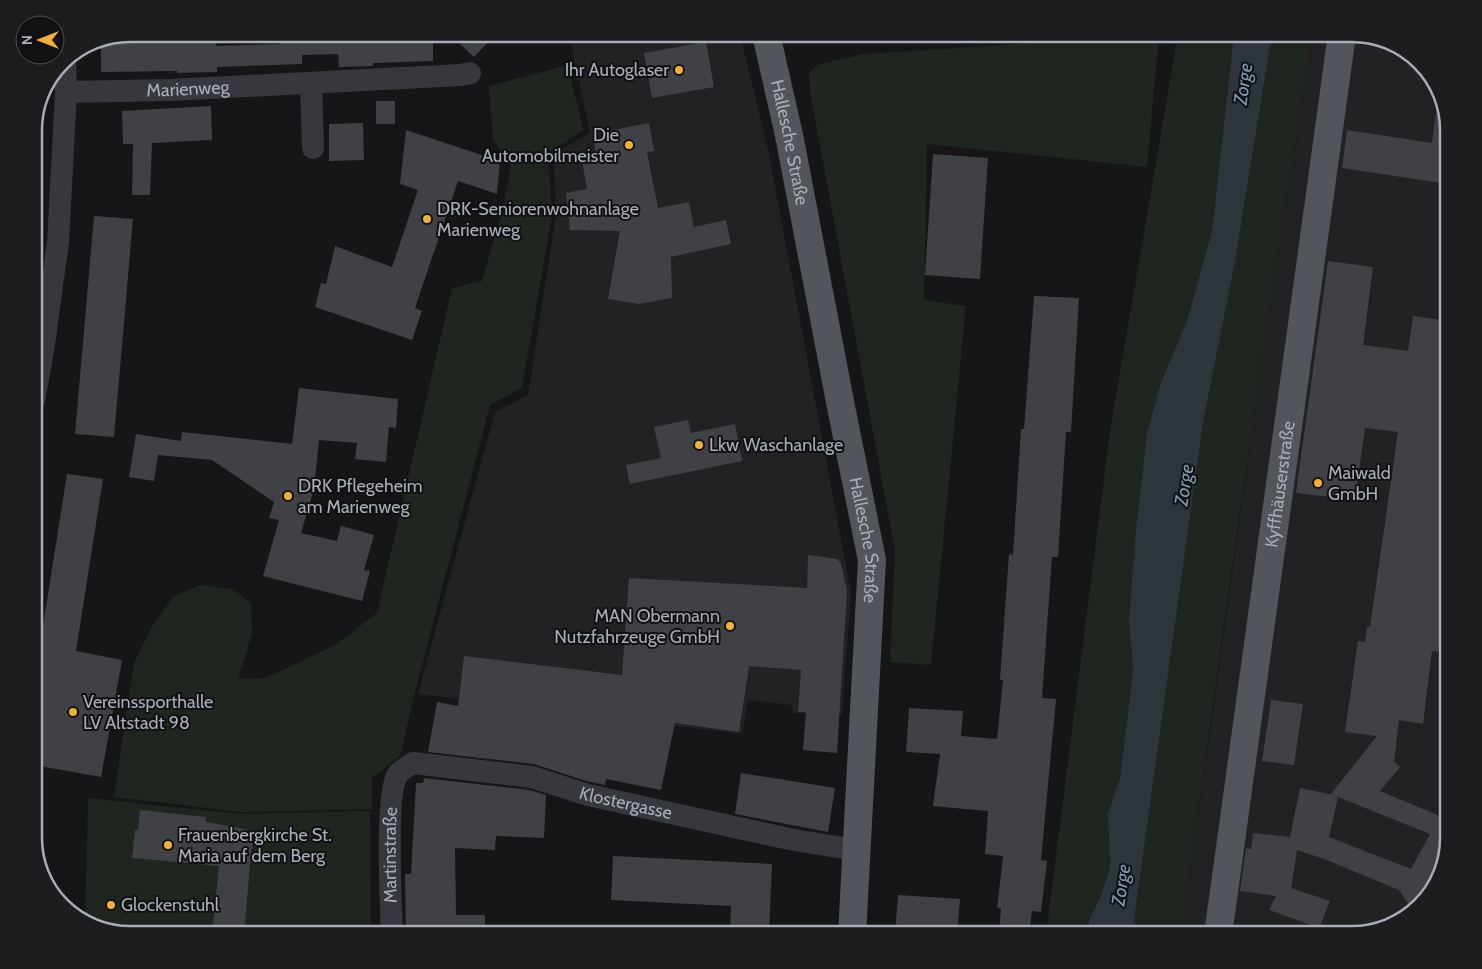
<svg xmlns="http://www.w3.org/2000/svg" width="1482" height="969" viewBox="0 0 1482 969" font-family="Cabin,sans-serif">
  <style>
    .built { fill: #222225 }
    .green { fill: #1e261f }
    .water { fill: #2c353c }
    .building { fill: #404145; fill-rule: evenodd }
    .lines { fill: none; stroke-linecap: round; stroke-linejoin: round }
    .minor { stroke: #37383d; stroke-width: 22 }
    .primary { stroke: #53555c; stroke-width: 28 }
    .poi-dot { fill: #f2b134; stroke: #111113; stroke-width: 2 }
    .labels { text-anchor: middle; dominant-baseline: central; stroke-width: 4; stroke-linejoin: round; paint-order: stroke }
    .poi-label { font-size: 18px; fill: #a8adb8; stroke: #111113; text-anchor: start }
    .street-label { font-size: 18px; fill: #a8adb8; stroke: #111113 }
    .water-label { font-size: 19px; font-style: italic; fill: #7f9bb3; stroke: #111113 }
    .rim { fill: none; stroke: #a8adb8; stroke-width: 2.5 }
  </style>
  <rect width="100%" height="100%" fill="#161618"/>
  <g class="built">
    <path d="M569,34H740L769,154L851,593L842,715L793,713L792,705L748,700L742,734L418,694L495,412L528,395L556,214L553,154L590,133Z"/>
    <path d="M1313,34H1351L1405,50L1435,83L1448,131V838L1432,892L1399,922L1351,935H1183L1195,837L1263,354Z"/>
  </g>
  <g class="green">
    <path d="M1178,34H1234L1212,231L1187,321L1160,385L1135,538L1129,621L1133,671L1120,778L1108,814L1110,868L1101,896L1090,917L1087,935H1046L1110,431Z"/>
    <path d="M1272,34H1313C1266,334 1220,634 1183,935H1132L1203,423L1235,262Z"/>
    <path d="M1159,35L1147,167L927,144L924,300L966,306L931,665L890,662L895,551L810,92L809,72L819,64L864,54Z"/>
    <path d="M568,65L583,130L548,154L552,215L522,388L490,405L415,692L400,756L372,778V809L241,812L114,797L134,663L151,628L173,597L200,585L232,589L251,603L252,634L238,679L265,678L334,646L377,613L452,288L482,281L503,208L511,167L493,139L489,86Z"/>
    <path d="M88,798L240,814L370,811L371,935H131L85,922Z"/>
  </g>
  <path class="water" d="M1234,34H1272L1235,262L1203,423L1132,935H1087L1090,917L1101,896L1110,868L1108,814L1120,778L1133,671L1129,621L1135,538L1147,434L1160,385L1187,321L1212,231Z"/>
  <g class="building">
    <path d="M131,34H152L153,43L216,41V46L280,44V34H433V61L373,63V66L339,67L338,54L302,55V64L217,67V72L177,73V71L101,72V40Z"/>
    <path d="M470,34H496L474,57L460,44Z"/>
    <path d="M706,42L714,87L652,98L644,53Z"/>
    <rect x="376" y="101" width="19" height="23"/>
    <path d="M1437,105H1442L1448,131V184L1342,168L1347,130L1432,143Z"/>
    <path d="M211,106L212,140L152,143L150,195H132L133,144H123L122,111Z"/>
    <path d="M363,123L364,160L329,161V124Z"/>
    <path d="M649,123L654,151L647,152L658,208L689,202L694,227L726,220L731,244L671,257L672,298L639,304L608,299L620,231L570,230L566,193L587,189L582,161L597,159L594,142L604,139L603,132Z"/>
    <path d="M406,130L500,161L497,194L458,181L415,308L422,311L412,340L315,307L321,283L326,284L335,246L392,267L418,190L400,184Z"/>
    <path d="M933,154L988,158L980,279L925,275Z"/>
    <path d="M94,216L133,219L114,437L75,434Z"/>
    <path d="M1328,261L1373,267L1363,345L1408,351L1413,316L1448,321V605L1445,604L1438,652L1432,651L1423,724L1399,720L1394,762L1400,767L1380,791L1440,816L1448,801V838L1432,892L1412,910L1399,890L1324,859L1297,850L1291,888L1330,901L1319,928L1269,910L1276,896L1240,891L1246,848L1251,849L1253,833L1290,837L1300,788L1335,795L1331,794L1377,736L1345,732L1358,641L1365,642L1367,627H1370L1398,432L1365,428L1355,500L1296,493ZM1338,797L1430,834L1411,869L1329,837Z"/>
    <path d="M1034,296L1079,298L1071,432H1066L1058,557H1052L1042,698L1056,699L1041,860L1047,861L1041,912L1032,911L1029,935H999L1001,908H997L1003,856L985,854L988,811L933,806L940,754L906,752L909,708L963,711L961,736L997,739L1003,680H1000L1009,554L1013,555L1021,429H1024Z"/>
    <path d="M299,388L398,399L396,428L389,427L386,462L355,459L357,443L319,440L314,489L301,533L337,541L341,526L374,535L364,570L370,571L362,601L263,576L279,520L269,518L274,502L212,460L158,455L154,481L129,477L136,434L181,441L182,432L292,444Z"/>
    <path d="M688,420L691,433L735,424L742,461L630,484L626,465L661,458L654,427Z"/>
    <path d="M67,474L103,479L76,651L122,660L101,777L34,765V644L40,645Z"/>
    <path d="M808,555L837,559L841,563L847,591L837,753L803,750L806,712H798L801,670L749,666L739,732L675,723L661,790L606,779L605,785L586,781L534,764L428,752L437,702L458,706L464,656L622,675L629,578L807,588Z"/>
    <path d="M1271,700L1303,704L1294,765L1262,761Z"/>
    <path d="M741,773L835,788L828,832L735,814Z"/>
    <path d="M424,778L529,790L546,795L544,838L496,836L495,850L455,848L456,915H485V935H406L405,874H411L416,783H423Z"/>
    <path d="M140,810L206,817V822L255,831L251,853L244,935L212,933L219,866L132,858L135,830H138Z"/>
    <path d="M613,856L772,864L769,935H730L731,906L611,900Z"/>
    <path d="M898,895L960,899L957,935H895Z"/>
  </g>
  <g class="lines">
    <g class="minor">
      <path d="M311,83L313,148"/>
      <path id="s1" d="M66,92L171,90L461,75L470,73"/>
      <path d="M34,401L44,344L58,242L66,92L65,60"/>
      <path id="s2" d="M392,935C391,908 385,791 398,774C401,770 409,766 413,763L532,777L588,795L794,840L856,850"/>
    </g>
    <g class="primary">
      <path id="s3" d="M766,34L789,135L842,412L872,560L852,935"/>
      <path id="s4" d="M1218,935L1342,34"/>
    </g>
  </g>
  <g class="poi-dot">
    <circle cx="679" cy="70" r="5"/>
    <circle cx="629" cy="145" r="5"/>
    <circle cx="427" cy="219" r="5"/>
    <circle cx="699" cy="445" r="5"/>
    <circle cx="1318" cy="483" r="5"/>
    <circle cx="288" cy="496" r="5"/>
    <circle cx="730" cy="626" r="5"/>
    <circle cx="73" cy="712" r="5"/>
    <circle cx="168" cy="845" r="5"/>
    <circle cx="111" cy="905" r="5"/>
  </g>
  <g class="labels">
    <g class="poi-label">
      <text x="669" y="70" text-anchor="end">Ihr Autoglaser</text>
      <text x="619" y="135" text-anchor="end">Die<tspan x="619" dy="21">Automobilmeister</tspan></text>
      <text x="437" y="209">DRK-Seniorenwohnanlage<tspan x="437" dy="21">Marienweg</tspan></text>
      <text x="709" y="445">Lkw Waschanlage</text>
      <text x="1328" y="473">Maiwald<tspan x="1328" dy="21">GmbH</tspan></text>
      <text x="298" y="486">DRK Pflegeheim<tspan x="298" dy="21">am Marienweg</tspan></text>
      <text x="720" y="616" text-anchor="end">MAN Obermann<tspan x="720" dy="21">Nutzfahrzeuge GmbH</tspan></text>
      <text x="83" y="702">Vereinssporthalle<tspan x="83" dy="21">LV Altstadt 98</tspan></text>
      <text x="178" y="835">Frauenbergkirche St.<tspan x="178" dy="21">Maria auf dem Berg</tspan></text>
      <text x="121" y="905">Glockenstuhl</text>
    </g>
    <g class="street-label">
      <text stroke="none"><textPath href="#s1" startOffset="122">Marienweg</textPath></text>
      <text stroke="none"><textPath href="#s3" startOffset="111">Hallesche Straße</textPath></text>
      <text stroke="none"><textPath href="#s4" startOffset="455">Kyffhäuserstraße</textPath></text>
      <text stroke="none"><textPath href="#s3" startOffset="516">Hallesche Straße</textPath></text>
      <text stroke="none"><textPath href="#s2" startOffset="398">Klostergasse</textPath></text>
      <text stroke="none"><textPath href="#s2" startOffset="80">Martinstraße</textPath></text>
    </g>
    <g class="water-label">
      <text transform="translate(1243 84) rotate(-82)">Zorge</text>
      <text transform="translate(1184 485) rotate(-81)">Zorge</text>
      <text transform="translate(1121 885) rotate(-81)">Zorge</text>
    </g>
  </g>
  <path d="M0 0H1482V969H0ZM130 42H1352A88 88 0 0 1 1440 130V838A88 88 0 0 1 1352 926H130A88 88 0 0 1 42 838V130A88 88 0 0 1 130 42Z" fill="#1d1d20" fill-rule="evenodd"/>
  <path class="rim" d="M130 42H1352A88 88 0 0 1 1440 130V838A88 88 0 0 1 1352 926H130A88 88 0 0 1 42 838V130A88 88 0 0 1 130 42Z"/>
  <g transform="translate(40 40) rotate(270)"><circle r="24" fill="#111113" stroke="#4d4f55"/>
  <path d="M0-4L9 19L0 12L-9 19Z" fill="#f2b134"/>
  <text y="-8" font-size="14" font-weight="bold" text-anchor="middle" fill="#a8adb8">N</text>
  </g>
</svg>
